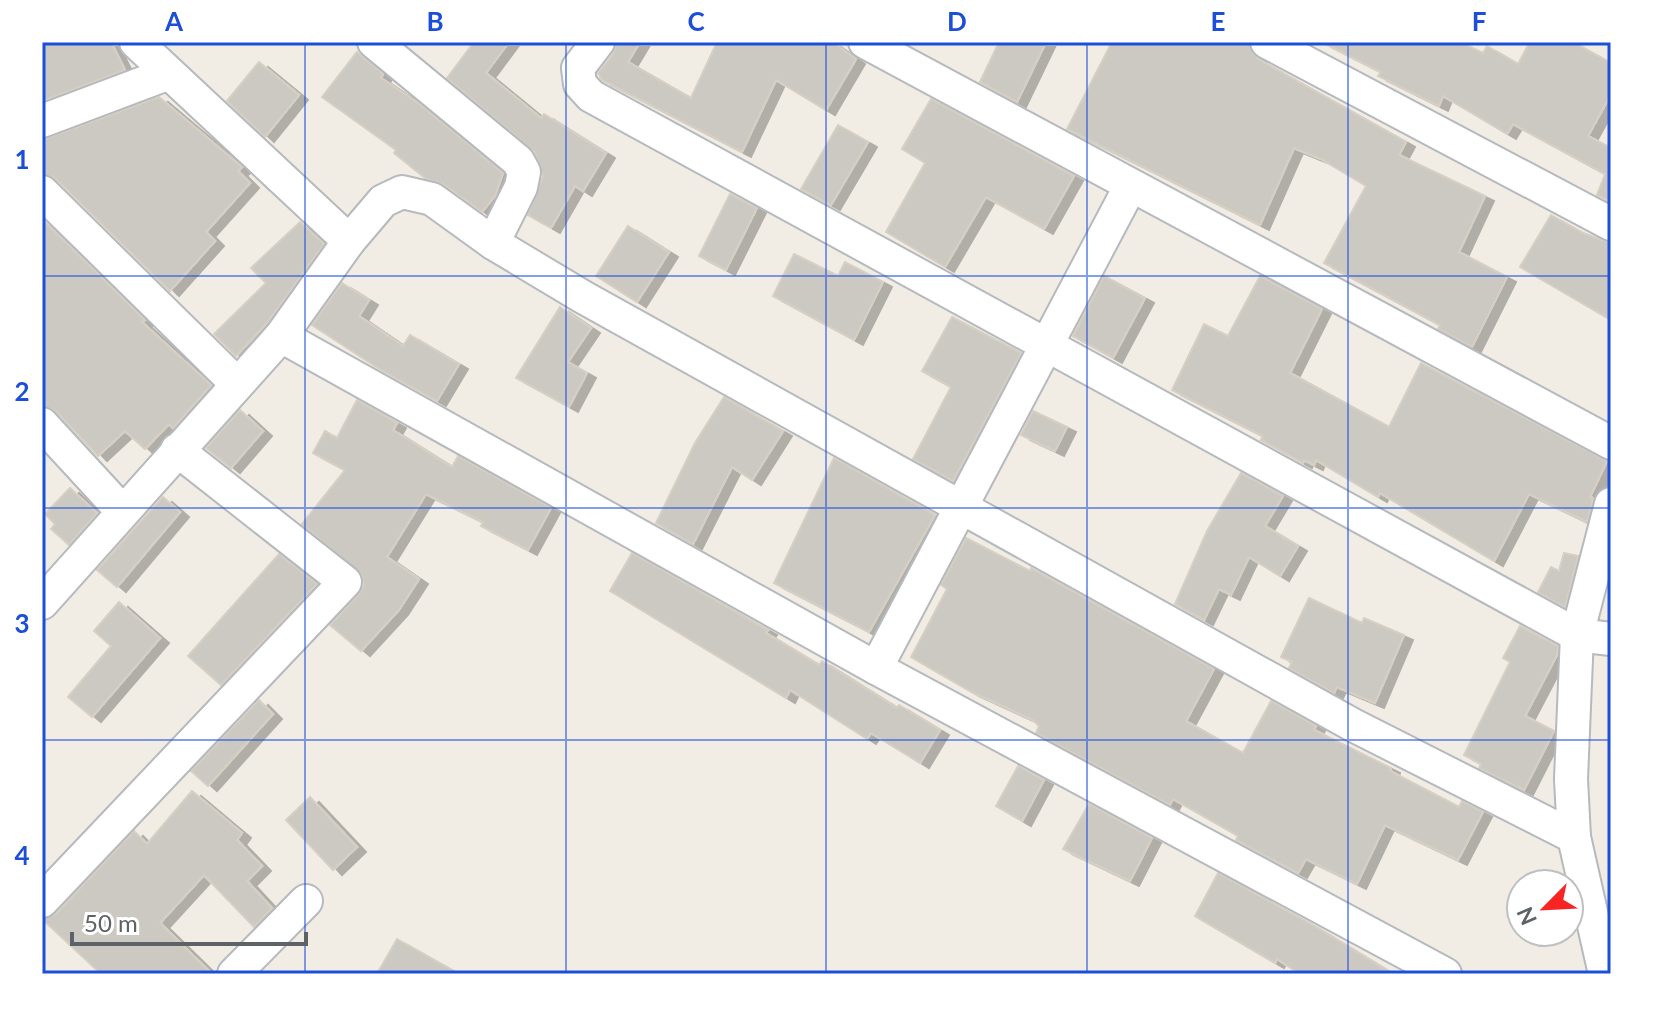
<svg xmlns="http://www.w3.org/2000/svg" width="1653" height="1016" viewBox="0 0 1653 1016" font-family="Lato,sans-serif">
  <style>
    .building { fill: #ccc8c2; stroke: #d6cfc3; stroke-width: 2; filter: url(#shadow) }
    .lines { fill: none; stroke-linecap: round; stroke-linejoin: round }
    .street-casing { stroke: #b6b9bd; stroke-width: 36 }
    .street { stroke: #fff; stroke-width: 32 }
    .grid { fill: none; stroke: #1d4ed8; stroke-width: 2; stroke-opacity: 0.55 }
    .neatline { fill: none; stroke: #1d4ed8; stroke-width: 3 }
    .grid-label { font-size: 26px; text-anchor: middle; font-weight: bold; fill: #1d4ed8 }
  </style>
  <defs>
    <filter id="shadow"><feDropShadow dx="9" dy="5" stdDeviation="0" flood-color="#0004"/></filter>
  </defs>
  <rect width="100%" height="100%" fill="#f1ede5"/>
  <g class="building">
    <path d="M42,42H111L125,70L42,101Z"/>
    <path d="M474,42H509L486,73L541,118L544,114L606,153L583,191L575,186L551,228L528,215L543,176L534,151L447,78Z"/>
    <path d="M617,42H640L628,62L691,98L717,42H832L856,59L826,110L776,80L742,152L602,80L598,73L613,54Z"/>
    <path d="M999,42H1046L1017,102L980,82Z"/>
    <path d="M1112,42H1248L1258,59L1406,142L1399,155L1485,196L1459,252L1507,277L1472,347L1438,329L1440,325L1324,263L1366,186L1321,159L1294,148L1260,225L1067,129Z"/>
    <path d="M1322,42H1460L1483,53L1487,46L1518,64L1530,42H1573L1611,63V94L1588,136L1611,148V202L1597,195L1605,174L1513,124L1507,134L1443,96L1439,106L1378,76L1381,72Z"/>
    <path d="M357,52L383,74L381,78L418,103L503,173L495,196L482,212L443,184L425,178L394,153L396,150L322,97Z"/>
    <path d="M259,62L299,95L265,137L227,101Z"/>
    <path d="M159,97L242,167L238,171L250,183L206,232L215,241L170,291L55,178L42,174V140Z"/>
    <path d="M931,99L1074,176L1044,229L986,197L945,267L886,232L925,163L902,149Z"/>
    <path d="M838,125L868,142L831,205L801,189Z"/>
    <path d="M730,194L757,208L726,270L699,256Z"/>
    <path d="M1551,215L1583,233L1611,243V320L1520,267Z"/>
    <path d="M42,219L145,320L142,322L211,385L173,428L169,424L145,449L125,431L98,456L56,411L42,406Z"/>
    <path d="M300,222L324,244L266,324L236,356L214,334L266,283L251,268Z"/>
    <path d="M628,226L669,252L637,302L596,276Z"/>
    <path d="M794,254L838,276L845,262L883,282L854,340L773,296Z"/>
    <path d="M1104,276L1145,298L1113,358L1073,336Z"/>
    <path d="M1260,276L1322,309L1290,373L1389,427L1421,363L1607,461L1590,497L1593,498L1587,522L1529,494L1494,561L1380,493L1378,497L1316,460L1314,465L1304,460L1303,463L1261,440L1263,436L1172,390L1204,324L1228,336Z"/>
    <path d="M342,283L369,300L359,316L403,346L410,335L459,364L437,401L376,367L312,325Z"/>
    <path d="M560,307L591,328L568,362L587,373L569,407L516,378Z"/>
    <path d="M952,317L1021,353L953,481L913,459L951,387L922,371Z"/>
    <path d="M724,397L783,431L752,480L732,467L693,544L656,523L695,443Z"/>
    <path d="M357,400L397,423L393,430L452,467L458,456L551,508L528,550L481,526L483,522L426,494L387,557L419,579L399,610L361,651L330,625L359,594L364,585L362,575L302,524L345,470L313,453L325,431L337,438Z"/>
    <path d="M240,410L263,431L231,468L206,448Z"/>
    <path d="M1033,411L1067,427L1055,451L1021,435Z"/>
    <path d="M834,458L935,515L869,632L774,583Z"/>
    <path d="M1241,473L1283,496L1265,526L1298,546L1280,576L1249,557L1231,595L1219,589L1204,620L1175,604L1207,531Z"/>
    <path d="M70,488L97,513L69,545L51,529L55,524L45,514Z"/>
    <path d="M163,497L180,512L117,587L97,570Z"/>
    <path d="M966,538L1030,571L1031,568L1214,669L1186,721L1243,753L1271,701L1316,726L1314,730L1391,768L1390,771L1459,807L1462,801L1483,812L1458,860L1385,825L1357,884L1306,859L1298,873L1236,840L1238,836L1173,799L1170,805L1036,733L1039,726L1033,720L970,691L911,657L947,589L941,585Z"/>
    <path d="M632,553L768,630L766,633L819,665L822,661L897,708L899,705L940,730L920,763L871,733L867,739L790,690L786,698L610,591Z"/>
    <path d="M1564,553L1578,556L1565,607L1538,592L1551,567L1559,571Z"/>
    <path d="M279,554L317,584L221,685L188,656Z"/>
    <path d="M1309,598L1362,623L1364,618L1404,635L1375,703L1337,687L1334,693L1289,668L1292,662L1281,657Z"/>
    <path d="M119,602L160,638L92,717L68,697L111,646L94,631Z"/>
    <path d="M1520,626L1558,646L1557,655L1525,716L1554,731L1524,790L1479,768L1481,764L1464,755L1510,662L1503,658Z"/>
    <path d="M259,700L273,714L208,786L191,771Z"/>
    <path d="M1018,766L1044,780L1022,821L996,806Z"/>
    <path d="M192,791L242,833L237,840L262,866L247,881L272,908L254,927L204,875L160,923L212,974H101L42,919L56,914L134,831L147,844Z"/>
    <path d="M310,797L357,847L333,870L286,820Z"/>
    <path d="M1089,804L1152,838L1130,881L1063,849Z"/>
    <path d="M1218,873L1311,924L1393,974H1300L1277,959L1275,963L1195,916Z"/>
    <path d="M397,939L459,974H377Z"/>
  </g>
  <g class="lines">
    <defs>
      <g id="street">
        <path d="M136,42L349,241"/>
        <path d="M374,42L518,161L524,172L521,187L493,243"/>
        <path d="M598,42L578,68L580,84L591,96L1577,635L1611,639"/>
        <path d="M865,42L1611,443"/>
        <path d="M1267,42L1611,224"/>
        <path d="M42,121L167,74"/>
        <path d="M42,192L237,384"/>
        <path d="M281,336L876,668L1445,974"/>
        <path d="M42,424L123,512"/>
        <path d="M42,603L281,336L349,241L383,201L402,192L432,199L493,243L583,297L1353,725L1574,837"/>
        <path d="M876,668L1130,187"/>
        <path d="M42,901L345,582L177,450"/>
        <path d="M234,974L306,901"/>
        <path d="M1605,974L1574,837L1571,779L1577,635L1611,504"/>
      </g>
    </defs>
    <use href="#street" class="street-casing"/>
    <use href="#street" class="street"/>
  </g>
  <path class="grid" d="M305,42V974M566,42V974M826,42V974M1087,42V974M1348,42V974M42,276H1611M42,508H1611M42,740H1611"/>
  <rect width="1653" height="1016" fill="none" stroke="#ffffff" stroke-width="88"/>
  <g transform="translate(1545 908) rotate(246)"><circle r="38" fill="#ffffff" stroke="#bec0c2" stroke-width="2"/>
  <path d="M0-6L14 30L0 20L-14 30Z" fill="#f82424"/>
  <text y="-12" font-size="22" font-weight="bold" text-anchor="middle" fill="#5d6267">N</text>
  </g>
  <path d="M72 932v12h234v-12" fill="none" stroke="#5d6267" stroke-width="4"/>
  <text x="84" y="932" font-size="24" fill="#5d6267" stroke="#ffffff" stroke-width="6" paint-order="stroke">50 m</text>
  <rect x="44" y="44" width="1565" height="928" class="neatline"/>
  <g class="grid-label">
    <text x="174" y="31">A</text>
    <text x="435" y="31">B</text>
    <text x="696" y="31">C</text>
    <text x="957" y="31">D</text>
    <text x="1218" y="31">E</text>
    <text x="1479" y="31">F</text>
    <text x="22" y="169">1</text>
    <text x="22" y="401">2</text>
    <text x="22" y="633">3</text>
    <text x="22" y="865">4</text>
  </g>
</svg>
